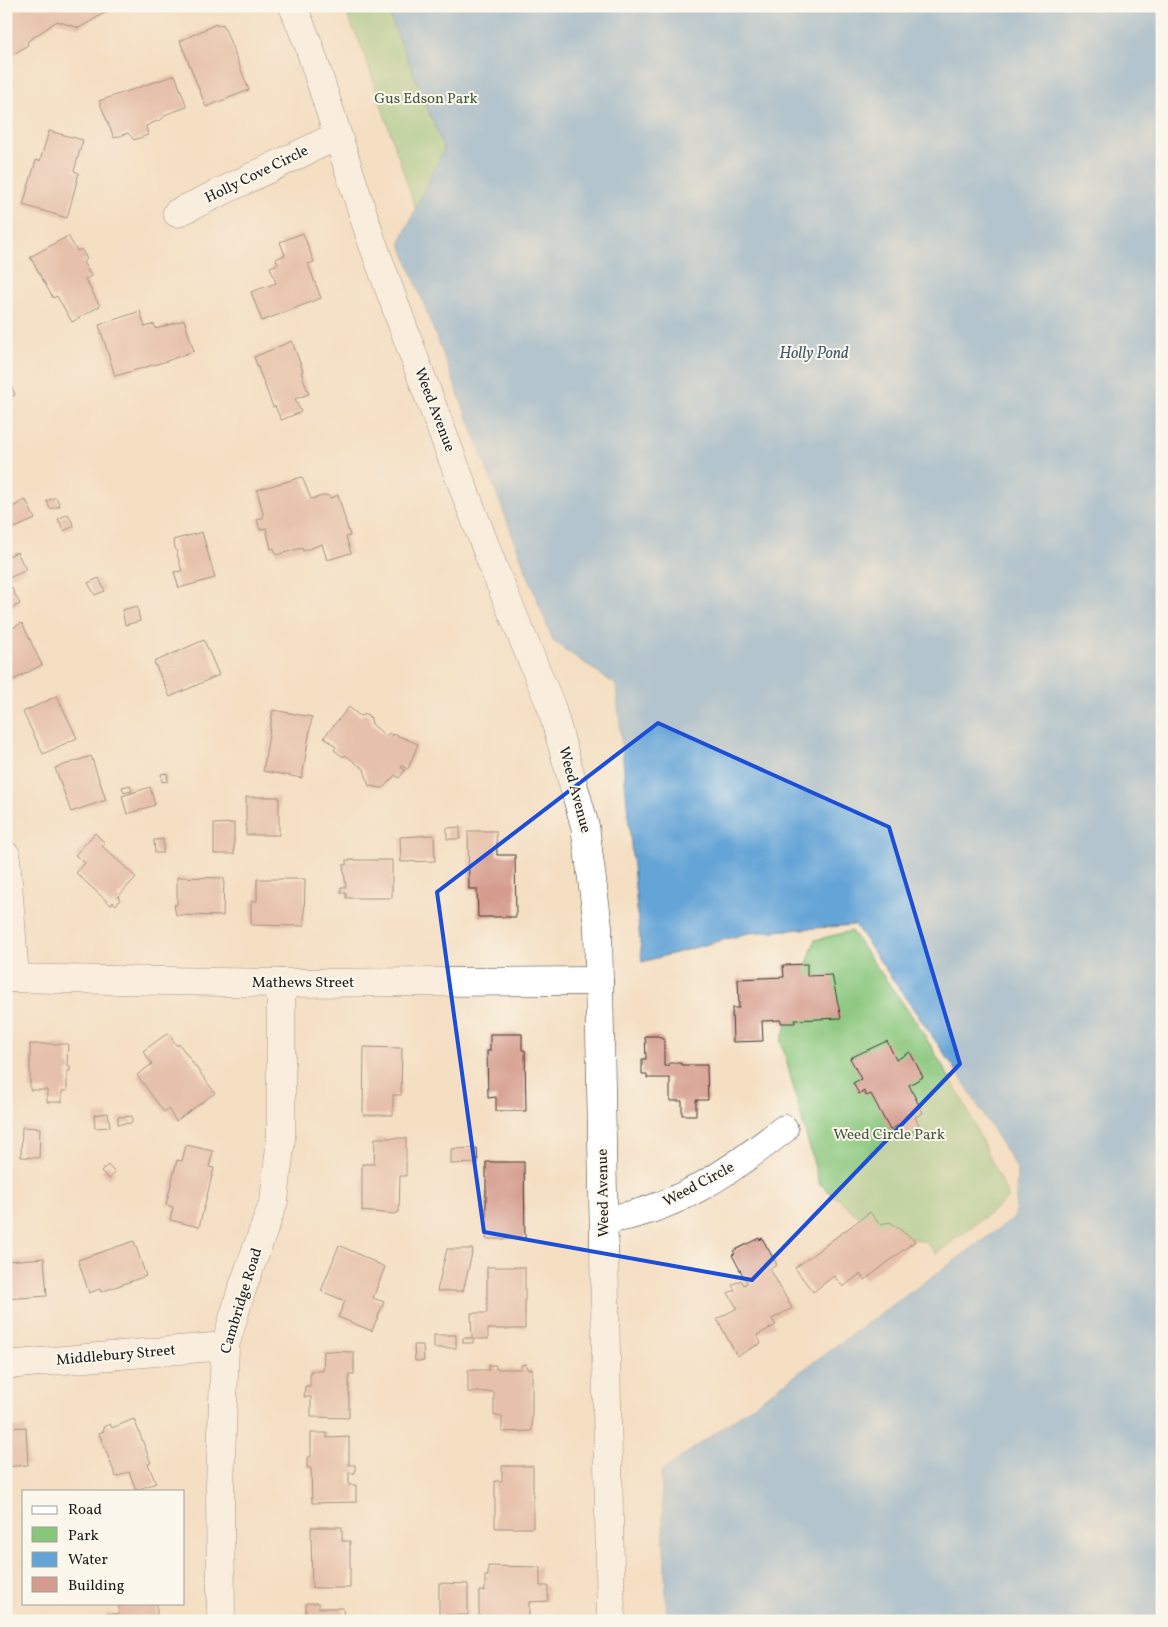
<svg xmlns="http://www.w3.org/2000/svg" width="1168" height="1627" viewBox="0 0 1168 1627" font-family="Vollkorn,serif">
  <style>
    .green { fill: #88c67c; stroke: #52714c }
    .water { fill: #65a4d7; stroke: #40607a }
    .building { fill: #d59b8d }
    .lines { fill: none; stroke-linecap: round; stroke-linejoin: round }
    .street-casing { stroke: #3c3935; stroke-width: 29 }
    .secondary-casing { stroke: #3c3935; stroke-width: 29 }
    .street { stroke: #fff; stroke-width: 28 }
    .secondary { stroke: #fff; stroke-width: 28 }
    .marked { fill: none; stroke: #1d4ed8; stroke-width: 4; stroke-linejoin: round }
    .labels { text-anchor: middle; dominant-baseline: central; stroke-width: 4; stroke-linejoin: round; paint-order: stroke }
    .park-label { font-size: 15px; fill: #42583e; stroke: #fbf7ec }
    .street-label { font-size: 15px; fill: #1c1c1c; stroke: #fbf7ec }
    .water-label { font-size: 16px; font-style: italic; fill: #3d5970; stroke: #fbf7ec }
  </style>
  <rect width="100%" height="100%" fill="#fbf7ec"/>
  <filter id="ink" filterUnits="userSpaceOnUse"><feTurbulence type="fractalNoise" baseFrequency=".02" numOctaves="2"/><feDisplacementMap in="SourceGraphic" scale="10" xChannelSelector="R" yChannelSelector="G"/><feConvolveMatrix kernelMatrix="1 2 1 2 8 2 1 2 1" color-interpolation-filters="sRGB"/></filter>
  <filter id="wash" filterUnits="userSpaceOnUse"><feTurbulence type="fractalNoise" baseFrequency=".0096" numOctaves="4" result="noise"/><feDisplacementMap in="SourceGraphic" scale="20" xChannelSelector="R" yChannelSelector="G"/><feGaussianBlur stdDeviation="1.12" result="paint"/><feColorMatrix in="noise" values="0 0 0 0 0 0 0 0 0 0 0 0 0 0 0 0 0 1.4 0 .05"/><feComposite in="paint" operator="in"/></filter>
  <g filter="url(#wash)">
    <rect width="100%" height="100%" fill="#f4dfc3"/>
    <g class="green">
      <path d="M343,6H432L472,95L441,286L363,50Z"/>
      <path d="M851,931L917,1023L962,1099L1009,1198L936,1254L926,1242L871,1227L819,1183L781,1041L815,940Z"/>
    </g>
    <path class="water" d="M386,6H1162V1621H667L661,1472L1015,1217L1017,1169L958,1073L855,925L749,933L642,962L616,685L553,641L400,242L444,149Z"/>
    <g id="blocks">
      <g class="building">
        <path d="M18,6H110L108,11L79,28L57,21L27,42L28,45L6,59V10L9,8L11,11Z"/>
        <path d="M216,24L217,26L223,24L249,90L206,107L180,41Z"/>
        <path d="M175,75L187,107L167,114L162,119L146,126L148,135L134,140L128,133L114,138L99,101Z"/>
        <path d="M49,131L83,140L74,171L79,173L67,218L23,205L36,160L40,161Z"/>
        <path d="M303,233L314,262L308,264L321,298L262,321L251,292L276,283L270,267L278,264L276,259L285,255L280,242Z"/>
        <path d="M68,236L77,251L81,249L87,259L83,262L91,276L85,279L100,306L72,322L57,296L53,298L30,257Z"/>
        <path d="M140,311L145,327L154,324L156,329L184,320L194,351L167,361L115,376L99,325Z"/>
        <path d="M292,341L303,371L301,372L309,394L295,399L301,412L281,420L275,406L273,407L254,357Z"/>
        <path d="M10,383L15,395L6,399V384Z"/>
        <path d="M302,477L311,499L327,495L331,498L338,495L350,536L346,537L351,553L327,560L322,544L303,551L302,548L276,555L274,548L271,549L266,528L260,530L257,519L263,518V513L257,490Z"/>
        <path d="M56,497L60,506L50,509L47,501Z"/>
        <path d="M26,500L35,519L6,532V510Z"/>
        <path d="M68,514L74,526L64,531L58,519Z"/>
        <path d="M202,532L215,578L179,588L174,572L182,571L173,540Z"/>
        <path d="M17,552L26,570L7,579L20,604L6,611V557Z"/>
        <path d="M99,578L105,591L95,595L88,583Z"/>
        <path d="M137,606L140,621L125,625L122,610Z"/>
        <path d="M22,623L42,665L9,682L6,676V631Z"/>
        <path d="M204,640L219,675L170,697L154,662Z"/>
        <path d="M57,696L77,738L43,754L23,712Z"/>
        <path d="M349,707L360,716L366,714L371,719L372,724L386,736L389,733L393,736L394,734L418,744L408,769L402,766L401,768L405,770L399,778L395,775L393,777L383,788L369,786L364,769L345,755L343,757L334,750L336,747L324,737Z"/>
        <path d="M273,710L312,717L302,778L263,771Z"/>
        <path d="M91,756L106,800L71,812L55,768Z"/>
        <path d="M167,773L168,781L162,782L161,774Z"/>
        <path d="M130,785L132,791L124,793L122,787Z"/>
        <path d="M150,787L155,805L127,814L122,796Z"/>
        <rect x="246" y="797" width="33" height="38"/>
        <path d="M234,823V854H214V824Z"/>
        <path d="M460,827V839H447V828Z"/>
        <path d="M468,831H496L497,855H515L516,917H478L477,889H469Z"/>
        <path d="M95,833L105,843L102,846L136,877L118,897L120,900L116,905L113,902L111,905L76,873L85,863L75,855Z"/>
        <path d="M434,835L435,861L401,862L400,837Z"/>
        <path d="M163,839V853H155L154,840Z"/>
        <path d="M346,860H392V898H346V893H341V887H346L343,865H346Z"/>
        <path d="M177,877L224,878L223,916L176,915L174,905H177Z"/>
        <path d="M257,879H305L304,926L251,925V901H257Z"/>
        <path d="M807,964V976L832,975L841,1018L795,1020V1023H781V1020L762,1021L763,1041L733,1042L732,1008H739L738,979L784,977L783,965Z"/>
        <path d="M168,1033L177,1046L179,1044L215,1093L176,1121L168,1109L164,1112L137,1075L152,1064L143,1051Z"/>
        <path d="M490,1034H522V1050H525L526,1111H496V1097L488,1098L487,1051H490Z"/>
        <path d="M645,1036H658L664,1040V1066H669V1063H681V1065H707L708,1100H696V1115H682V1101H670V1078H647V1074H642V1059H646Z"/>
        <path d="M887,1041L896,1060L910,1052L923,1077L909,1085L923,1113L915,1117L920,1127L904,1136L899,1125L890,1130L871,1094L866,1096L864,1091L859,1094L853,1083L861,1079L850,1058Z"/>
        <path d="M30,1044H68L67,1066H70V1071H67V1091H62V1102H47V1090H30Z"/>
        <path d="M364,1047L402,1048L401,1095H393V1115H363Z"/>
        <path d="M108,1113L110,1127L95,1128L94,1115Z"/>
        <path d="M132,1116V1123L118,1124V1117Z"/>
        <path d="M22,1127L40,1128L39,1158L21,1157Z"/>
        <path d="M375,1138H406V1176H400L399,1212L394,1214L362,1211V1164H374Z"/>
        <path d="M186,1145L213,1151L209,1167L214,1168L199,1227L170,1220L173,1207L166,1205L177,1160L182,1161Z"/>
        <path d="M477,1148L478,1163L451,1164V1149Z"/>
        <path d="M486,1162H524L525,1239H486Z"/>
        <path d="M108,1165L115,1173L109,1179L101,1171Z"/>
        <path d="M870,1212L879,1224L890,1222L915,1241L865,1280L860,1274L843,1287L834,1276L813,1292L795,1268Z"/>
        <path d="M759,1238L760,1240L762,1238L777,1265L770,1269L792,1308L772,1319L776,1325L757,1335L761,1343L737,1356L717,1319L737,1308L728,1293L735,1290L732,1285L741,1280L744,1285L747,1283L732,1255L735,1254L733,1251Z"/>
        <path d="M134,1241L146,1276L101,1292L100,1289L89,1293L78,1260Z"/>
        <path d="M339,1245L385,1267L373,1298L384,1302L372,1331L338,1317L345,1301L321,1291Z"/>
        <path d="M447,1249H473L463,1291H437Z"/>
        <path d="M44,1258L47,1296L6,1299V1261Z"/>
        <path d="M487,1267H525V1329H488V1339H473V1343H463V1338H472L471,1313H487Z"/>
        <rect x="434" y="1335" width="22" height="13"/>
        <path d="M414,1345H423L424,1361H415Z"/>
        <path d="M324,1351L354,1352V1374H349V1418L311,1417V1397H304L305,1386H310V1371H323Z"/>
        <path d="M526,1364L527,1369H532V1431L502,1432V1416H494V1392H468V1370H489V1365H496V1369H521V1365Z"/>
        <path d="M134,1419L151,1463L148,1464L156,1483L136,1490L129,1472L116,1477L99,1433L104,1431L103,1427L110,1424L112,1428Z"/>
        <path d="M26,1427L28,1465L6,1467V1428Z"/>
        <path d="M311,1433H327V1438L349,1437V1465H355V1473H349V1485H356V1502L312,1503L311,1468H307V1457H311Z"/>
        <path d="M502,1466H533V1528H495V1481H502Z"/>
        <path d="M311,1527H342V1541H350V1588H312Z"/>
        <path d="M488,1566L540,1567V1586H548V1601L529,1602V1621H484V1616H479V1591H485V1576H488Z"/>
        <path d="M439,1583L468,1584V1615H439Z"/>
        <path d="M119,1603H157V1621H106V1614H119Z"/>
        <path d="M306,1603H319V1608H343L344,1621H306Z"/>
      </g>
    </g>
  </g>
  <g filter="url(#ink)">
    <use href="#blocks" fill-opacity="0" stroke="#3c3935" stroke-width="1"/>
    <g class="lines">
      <defs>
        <g id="street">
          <path d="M177,213L337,136"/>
          <path d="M6,855L15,978"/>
          <path d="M6,978L281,983L599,981"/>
          <path d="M604,1220C672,1212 731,1171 784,1129"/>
          <path d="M6,1365L225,1346"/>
          <path d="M221,1621L220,1486L225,1346L241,1292L274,1201L281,1138V983"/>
        </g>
        <path id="secondary" d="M293,6L309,46L371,239L421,376L494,569L551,706L585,826L598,926L611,1621"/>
      </defs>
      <use href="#street" class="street-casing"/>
      <use href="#secondary" class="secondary-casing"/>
      <use href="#street" class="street"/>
      <use href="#secondary" class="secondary"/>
    </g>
  </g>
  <path d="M0 0H1168V1627H0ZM658,723L889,827L960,1064L752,1280L484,1232L437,892Z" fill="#f4dfc3" fill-opacity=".55" fill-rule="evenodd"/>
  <path class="marked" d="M658,723L889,827L960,1064L752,1280L484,1232L437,892Z"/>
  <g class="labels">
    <g class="park-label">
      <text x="426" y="99">Gus Edson Park</text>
      <text x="889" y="1135">Weed Circle Park</text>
    </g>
    <g class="street-label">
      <text transform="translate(257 175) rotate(-26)">Holly Cove Circle</text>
      <text transform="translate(434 410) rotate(69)">Weed Avenue</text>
      <text transform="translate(574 790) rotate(75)">Weed Avenue</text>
      <text x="303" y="983">Mathews Street</text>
      <text transform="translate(699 1185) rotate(-28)">Weed Circle</text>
      <text transform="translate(604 1193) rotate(-91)">Weed Avenue</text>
      <text transform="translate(242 1301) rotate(-73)">Cambridge Road</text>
      <text transform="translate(116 1356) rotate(-5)">Middlebury Street</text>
    </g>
    <g class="water-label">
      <text x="814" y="354">Holly Pond</text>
    </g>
  </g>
  <rect width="1168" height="1627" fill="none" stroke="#fbf7ec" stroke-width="25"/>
  <rect x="22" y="1490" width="162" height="115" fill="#fbf7ec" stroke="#a29f99"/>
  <rect x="32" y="1506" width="25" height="8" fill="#ffffff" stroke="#a29f99"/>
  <text x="68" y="1514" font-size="15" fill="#1c1c1c">Road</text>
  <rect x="32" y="1527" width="25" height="15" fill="#88c67c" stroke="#a29f99"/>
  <text x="68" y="1540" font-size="15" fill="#1c1c1c">Park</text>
  <rect x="32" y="1552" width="25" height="15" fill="#65a4d7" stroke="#a29f99"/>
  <text x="68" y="1564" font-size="15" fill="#1c1c1c">Water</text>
  <rect x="32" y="1577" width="25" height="15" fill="#d59b8d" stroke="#a29f99"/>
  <text x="68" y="1590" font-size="15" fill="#1c1c1c">Building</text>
</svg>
